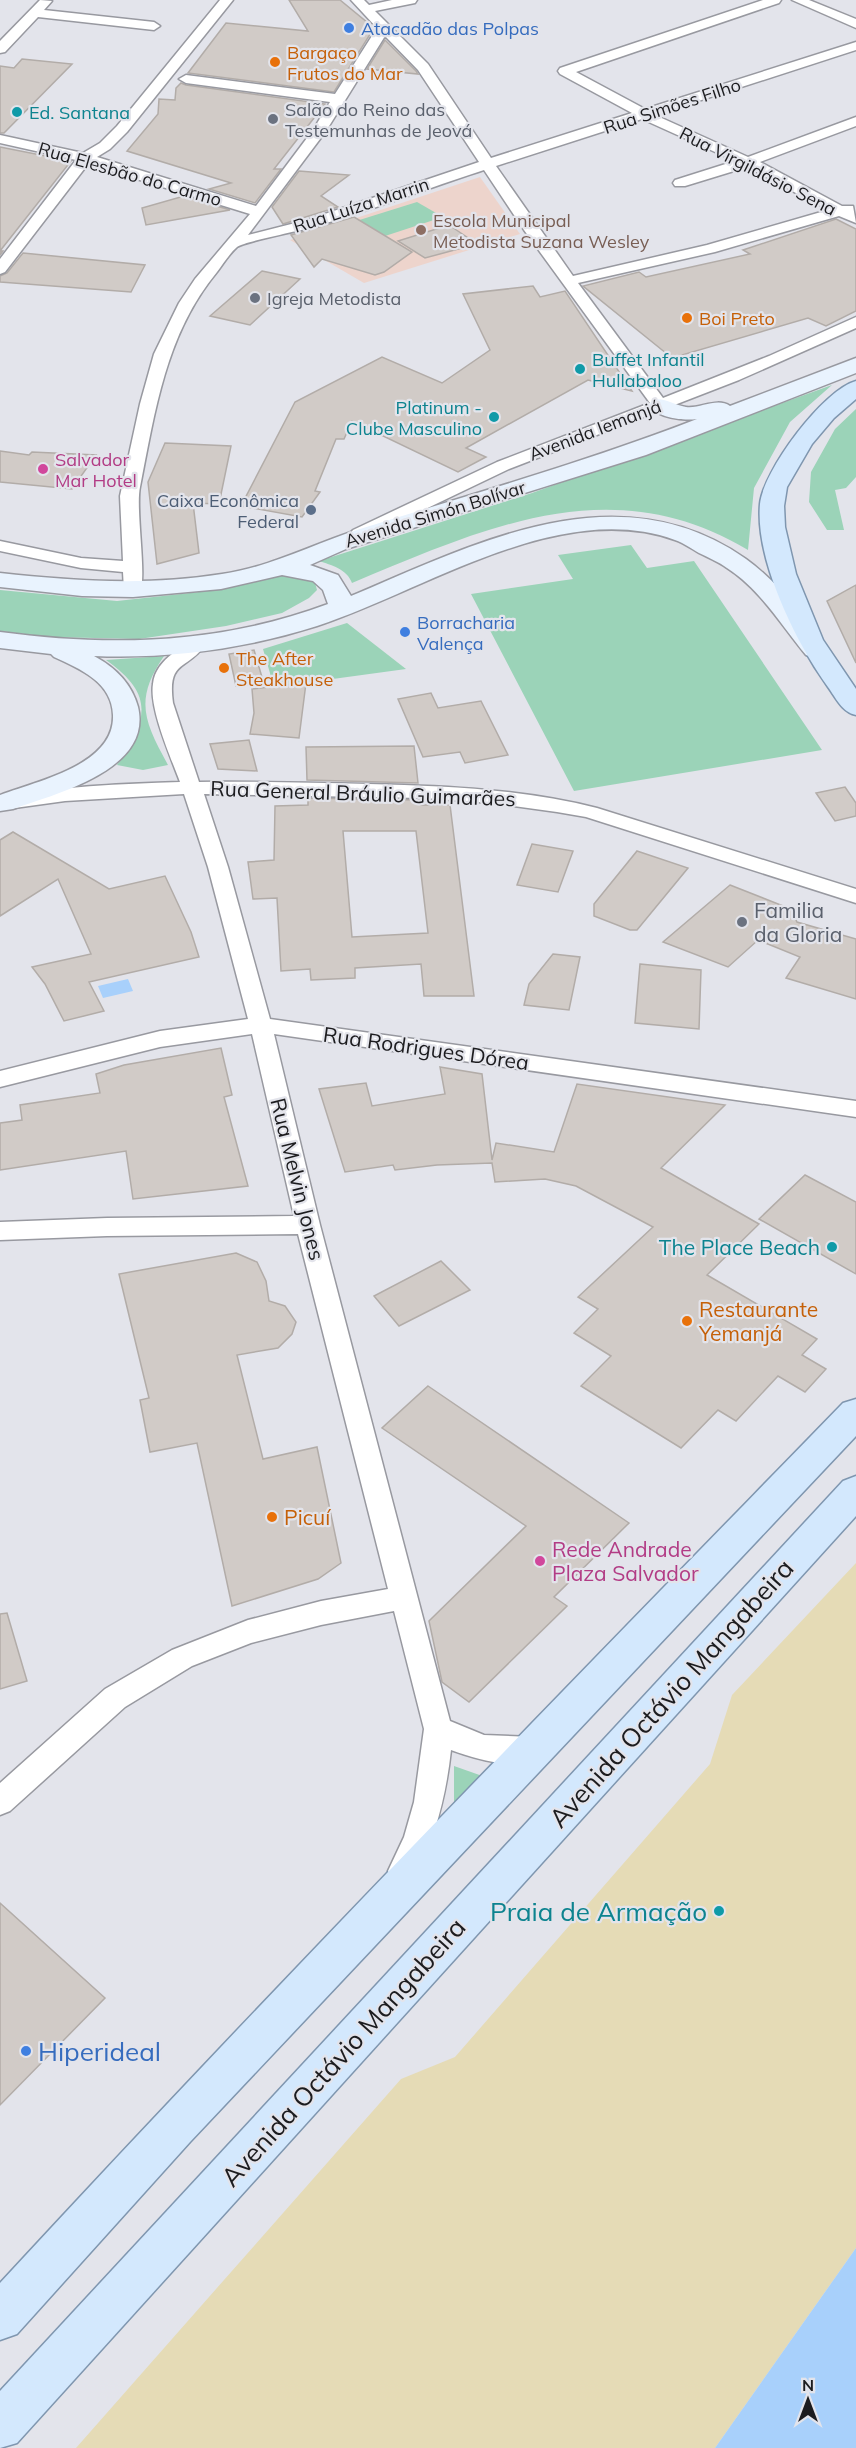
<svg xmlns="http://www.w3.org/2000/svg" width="856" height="2448" viewBox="0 0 856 2448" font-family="Mulish,sans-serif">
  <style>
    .education { fill: #edd4cc }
    .green { fill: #9bd3b8 }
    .sand { fill: #e5dbb6 }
    .water { fill: #a8d0fb }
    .building { fill: #d1cbc7; stroke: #b2aca8; stroke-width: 1.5; fill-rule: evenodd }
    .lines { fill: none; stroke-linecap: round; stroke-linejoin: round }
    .street-casing { stroke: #9899a0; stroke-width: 3 }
    .secondary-casing { stroke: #9899a0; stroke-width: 3 }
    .primary-casing { stroke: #7f96af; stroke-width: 3 }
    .street { fill: #fff; fill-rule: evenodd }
    .secondary { fill: #e9f3fe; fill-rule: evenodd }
    .primary { fill: #d3e8fd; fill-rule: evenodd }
    .shop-dot { fill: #3f7fe0; stroke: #e3e4eb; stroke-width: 2 }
    .food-dot { fill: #e8710a; stroke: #e3e4eb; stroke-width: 2 }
    .culture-dot { fill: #0f9aa8; stroke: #e3e4eb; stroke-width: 2 }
    .worship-dot { fill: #6b7280; stroke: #e3e4eb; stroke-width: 2 }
    .education-dot { fill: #8d6e63; stroke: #e3e4eb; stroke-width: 2 }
    .hotel-dot { fill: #d1479c; stroke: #e3e4eb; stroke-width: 2 }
    .service-dot { fill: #5c6f8a; stroke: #e3e4eb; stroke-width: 2 }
    .labels { text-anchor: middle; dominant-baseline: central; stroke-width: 4.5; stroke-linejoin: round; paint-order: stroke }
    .far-shop-label { font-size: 18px; fill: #366cbe; stroke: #e3e4eb; text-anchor: start }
    .far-food-label { font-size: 18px; fill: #c56008; stroke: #e3e4eb; text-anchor: start }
    .far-street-label { font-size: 18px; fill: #1c1c1f; stroke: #e3e4eb }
    .far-worship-label { font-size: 18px; fill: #5b616d; stroke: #e3e4eb; text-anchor: start }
    .far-culture-label { font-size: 18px; fill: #0d838f; stroke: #e3e4eb; text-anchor: start }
    .far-education-label { font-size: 18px; fill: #785e54; stroke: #e3e4eb; text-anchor: start }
    .far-hotel-label { font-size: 18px; fill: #b23c85; stroke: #e3e4eb; text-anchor: start }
    .far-service-label { font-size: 18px; fill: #4e5e75; stroke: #e3e4eb; text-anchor: end }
    .street-label { font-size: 21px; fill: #1c1c1f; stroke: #e3e4eb }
    .worship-label { font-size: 21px; fill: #5b616d; stroke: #e3e4eb; text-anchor: start }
    .culture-label { font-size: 21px; fill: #0d838f; stroke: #e3e4eb; text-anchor: end }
    .food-label { font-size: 21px; fill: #c56008; stroke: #e3e4eb; text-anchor: start }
    .hotel-label { font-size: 21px; fill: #b23c85; stroke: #e3e4eb; text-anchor: start }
    .near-street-label { font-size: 26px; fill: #1c1c1f; stroke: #e3e4eb }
    .near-culture-label { font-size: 26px; fill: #0d838f; stroke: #e3e4eb; text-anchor: end }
    .near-shop-label { font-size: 26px; fill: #366cbe; stroke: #e3e4eb; text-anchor: start }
  </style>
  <rect width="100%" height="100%" fill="#e3e4eb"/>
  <path class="education" d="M480,177L520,234L364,283L290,240Z"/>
  <g class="green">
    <path d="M417,202L443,217L379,238L353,222Z"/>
    <path d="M832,385L790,422L754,488L748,550C611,468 485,528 352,583C347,569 331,565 319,561L532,493Z"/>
    <path d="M856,409V477L846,488L835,490L844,530H827L809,502L811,472L835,429Z"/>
    <path d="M631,545L647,568L694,561L822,750L574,791L471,594L573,579L558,555Z"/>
    <path d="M287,574L303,576L315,583L317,590L309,598L282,613L226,626L139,639L50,637L0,631V590L117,601L199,592Z"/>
    <path d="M347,623L406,669L274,687L263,649Z"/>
    <path d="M164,656C134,700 144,721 168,765L143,770L117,765C148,719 155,695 106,660Z"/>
    <path d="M454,1766L488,1778L454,1821Z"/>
  </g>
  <path class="sand" d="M856,1563V2248L715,2448H76L401,2079L455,2057L710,1764L732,1695Z"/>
  <g class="water">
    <path d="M128,979L133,991L103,998L98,986Z"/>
    <path d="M856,2248V2448H715Z"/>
  </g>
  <g class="building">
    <path d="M289,0H340L374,28L334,92L188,73L226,23L308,31Z"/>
    <path d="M385,40L416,71L418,74L367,69Z"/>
    <path d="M22,59L72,64L4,133H0V66L14,68Z"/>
    <path d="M181,83L186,85L325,104L274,169H281L255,203L209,189L231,183L127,151L158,114L159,99L175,100L176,88Z"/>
    <path d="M0,147L71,161L0,251H3L0,255Z"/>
    <path d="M299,171L349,175L321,196L338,207L283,224L272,207Z"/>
    <path d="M184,196L230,210L146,225L142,208Z"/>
    <path d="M354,217L412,252L384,272L375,275L322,259L314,267L291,235Z"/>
    <path d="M836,219L856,229V311L826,326L808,318L672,358L583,286L639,272L646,277L750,254L743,250Z"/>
    <path d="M449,225L477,244L425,258L398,241Z"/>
    <path d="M23,253L145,265L131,292L0,282V276L7,273Z"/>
    <path d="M262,271L300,279L250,325L210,316Z"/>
    <path d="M533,286L540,297L565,291L632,391L588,380L466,448L486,457L458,472L352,421L344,439H336L315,491L320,492L302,517L241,506L295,402L382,357L442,383L490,350L463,294Z"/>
    <path d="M165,443L231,446L219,504L193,503L199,553L157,564L148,482Z"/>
    <path d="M0,451L29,455L32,452L96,455L72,489L0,482Z"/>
    <path d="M856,585V663L827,601Z"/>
    <path d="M254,650L264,684L236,686L229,654Z"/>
    <path d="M306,683L299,738L250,734L254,713L252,689Z"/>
    <path d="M431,693L438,708L481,701L508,755L465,763L460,752L423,757L398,699Z"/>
    <path d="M249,740L257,771L218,769L210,744Z"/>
    <path d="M414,746L418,783L307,780L306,747Z"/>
    <path d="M845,787L856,803V816L835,821L816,793Z"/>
    <path d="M308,798L420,800L421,805H450L474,996H424L421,964L355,968V978L311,980L310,969L281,971L277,898L253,899L248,862L274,860L275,806L308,805ZM343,831H416L428,933L352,937Z"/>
    <path d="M13,832L109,889L165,876L191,932L199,957L89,982L104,1011L64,1021L45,984L32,967L91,954L58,879L0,916V840Z"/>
    <path d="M532,844L573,851L558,892L517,885Z"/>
    <path d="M637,851L688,868L637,930H630L594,916V904Z"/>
    <path d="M730,885L791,909L797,922L856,939V999L786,978L800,957L758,940L728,967L663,942Z"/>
    <path d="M553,954L580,957L569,1010L524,1005L529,984Z"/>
    <path d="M640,964L701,970L699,1029L635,1023Z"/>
    <path d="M221,1048L232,1095L224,1097L248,1186L133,1199L126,1151L0,1170V1123L22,1120L20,1105L100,1093L96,1074L124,1065Z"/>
    <path d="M440,1067L482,1074L492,1160L496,1143L554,1152L577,1084L725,1105L661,1168L759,1224L707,1275L817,1339L802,1355L826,1369L805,1392L778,1376L736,1421L718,1410L681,1448L581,1386L611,1356L574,1333L598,1309L578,1297L653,1227L576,1186L545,1179L495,1182L492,1163L437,1165L395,1170L393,1165L345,1172L319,1089L366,1083L372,1106L445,1094Z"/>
    <path d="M805,1175L856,1202V1274L759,1219Z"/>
    <path d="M236,1253L257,1262L266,1281L269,1301L285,1306L296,1322L292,1334L278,1348L237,1355L263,1459L317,1447L341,1563L318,1579L232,1606L197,1443L150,1452L140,1400L149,1398L119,1274Z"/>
    <path d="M441,1261L470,1290L399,1326L374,1296Z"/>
    <path d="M428,1386L629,1523L554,1597L567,1606L469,1702L442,1682L429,1621L526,1526L382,1428Z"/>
    <path d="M7,1613L27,1681L0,1689V1614Z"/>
    <path d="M0,1903L105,1998L0,2105Z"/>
  </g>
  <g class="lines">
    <defs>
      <g id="street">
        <path d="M40,0L52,1L44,10L154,22L160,26L154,30L38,17L5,52L0,53V41Z"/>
        <path d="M220,0H233L127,132L110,149L97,157L256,206L313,130L330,102L186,83L179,79L186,75L335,94L377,28L351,0H364L369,5L392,0H417L415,3L375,11L428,64L491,158L632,113L560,74L558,71L560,68L763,0H781L779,3L576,72L645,109L856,42V50L655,115L748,157L856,117V126L760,162L842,206H853L856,223L839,216L715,252L578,283L663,398L769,356L856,317V328L739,380L509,469L365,538H353L350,534L353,530L497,462L650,403L524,230L484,170C428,188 373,210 316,226C301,231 246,241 237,247C230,253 223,264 217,272C166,333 155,411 140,487C135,510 148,581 139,594H127L124,590L123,572L81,568L0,551V541L81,558L123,561L120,496L140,404L154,354L179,303L195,279L250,214L88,164L5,272L0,274V259L76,160L0,143V135L83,153L100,143L117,126ZM385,36L418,70L479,162L307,220L248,235L326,131ZM642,119L735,161L675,180L673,183L675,186H685L747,167L828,210L707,245L573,276L496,166Z"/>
        <path d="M792,0H809L856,19V28Z"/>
        <path d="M196,639L203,641L205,645C187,671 167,659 173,703L199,782C256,781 313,783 369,784C445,786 523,789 597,808L856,889V903L586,817L557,812L491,803L424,798L204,794L228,867L270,1019L856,1101V1117L274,1034L320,1225L450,1721L484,1735L533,1737L543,1741L547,1750L543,1759C513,1770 479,1760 451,1750C446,1797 435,1838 414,1881L403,1885L392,1881L388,1871L404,1837L414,1802L424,1729L394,1611L321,1625L251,1643L192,1666L125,1707L10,1811L0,1815V1783L105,1689L172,1650L248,1620L321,1601L388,1589L298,1234L107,1236L0,1240V1222L107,1218L294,1216L252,1034L160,1047L0,1087V1071L160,1031L248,1019L208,867L184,794L65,801L0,810V798C59,786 120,784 180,782C171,758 149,708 153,684C154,671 163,661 172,654C180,648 187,642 196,639Z"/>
      </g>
      <path id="secondary" d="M856,358V373L646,455L346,549L310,565L338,575L351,596C476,543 619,469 746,559C778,582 806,618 828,650L824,655L815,658L806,655C782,626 760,589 727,568C719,562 709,558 699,553C692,549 684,543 675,540C560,498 424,591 317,626C245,649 169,659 94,656C115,667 132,684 138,707C153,770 55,794 13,809L0,811V795C37,781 115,765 113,715C112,682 80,669 54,657L51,654L0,648V632C112,647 221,644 328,604L323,590L313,581L282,575L221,589L133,597L82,596L0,587V573C74,581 147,586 222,574C271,567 313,544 360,529C472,494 586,462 697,419C683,421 657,418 649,405L652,400C665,397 673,405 686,407C700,409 717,397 730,406Z"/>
      <g id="primary">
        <path d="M856,381V399L834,418L812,444L787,487L784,506L785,527L796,574L823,640L856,689V715C842,712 836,698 828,687C796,643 755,560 760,504C763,471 823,390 856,381Z"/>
        <path d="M856,1399V1436L190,2142L17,2334L0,2340V2283C276,1984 560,1694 843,1403Z"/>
        <path d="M856,1476V1516L17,2443L0,2448V2391L843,1481Z"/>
      </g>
    </defs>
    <use href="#street" class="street-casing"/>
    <use href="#secondary" class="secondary-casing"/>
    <use href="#primary" class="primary-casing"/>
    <use href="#street" class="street"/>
    <use href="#secondary" class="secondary"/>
    <use href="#primary" class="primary"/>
  </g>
  <g class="shop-dot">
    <circle cx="349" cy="28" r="6"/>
    <circle cx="405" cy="632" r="6"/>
    <circle cx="26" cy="2051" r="6"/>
  </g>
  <g class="food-dot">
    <circle cx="275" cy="62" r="6"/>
    <circle cx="687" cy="318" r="6"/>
    <circle cx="224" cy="668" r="6"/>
    <circle cx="687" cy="1321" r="6"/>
    <circle cx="272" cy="1517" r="6"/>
  </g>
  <g class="culture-dot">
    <circle cx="17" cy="112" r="6"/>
    <circle cx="580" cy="369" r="6"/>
    <circle cx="494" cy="417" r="6"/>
    <circle cx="832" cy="1247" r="6"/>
    <circle cx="719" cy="1911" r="6"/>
  </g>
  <g class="worship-dot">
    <circle cx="273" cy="119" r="6"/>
    <circle cx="255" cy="298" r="6"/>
    <circle cx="742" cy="922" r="6"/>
  </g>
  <circle class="education-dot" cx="421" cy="230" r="6"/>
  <g class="hotel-dot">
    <circle cx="43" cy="469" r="6"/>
    <circle cx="540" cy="1561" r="6"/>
  </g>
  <circle class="service-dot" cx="311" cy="510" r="6"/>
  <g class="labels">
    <g class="far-shop-label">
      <text x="361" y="28">Atacadão das Polpas</text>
      <text x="417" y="622">Borracharia<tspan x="417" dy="21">Valença</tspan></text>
    </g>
    <g class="far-food-label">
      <text x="287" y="52">Bargaço<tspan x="287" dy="21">Frutos do Mar</tspan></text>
      <text x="699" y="318">Boi Preto</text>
      <text x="236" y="658">The After<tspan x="236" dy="21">Steakhouse</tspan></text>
    </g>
    <g class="far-street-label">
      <text transform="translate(672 106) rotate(-18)">Rua Simões Filho</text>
      <text transform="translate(758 171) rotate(27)">Rua Virgildásio Sena</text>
      <text transform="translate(130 174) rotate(16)">Rua Elesbão do Carmo</text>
      <text transform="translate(361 205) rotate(-18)">Rua Luíza Marrin</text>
      <text transform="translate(595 430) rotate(-21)">Avenida Iemanjá</text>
      <text transform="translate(435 514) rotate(-17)">Avenida Simón Bolívar</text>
    </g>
    <g class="far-worship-label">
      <text x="285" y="109">Salão do Reino das<tspan x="285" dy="21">Testemunhas de Jeová</tspan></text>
      <text x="267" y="298">Igreja Metodista</text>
    </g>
    <g class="far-culture-label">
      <text x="29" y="112">Ed. Santana</text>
      <text x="592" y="359">Buffet Infantil<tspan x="592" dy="21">Hullabaloo</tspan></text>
      <text x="482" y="407" text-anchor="end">Platinum -<tspan x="482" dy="21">Clube Masculino</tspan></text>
    </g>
    <g class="far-education-label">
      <text x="433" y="220">Escola Municipal<tspan x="433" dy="21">Metodista Suzana Wesley</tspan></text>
    </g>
    <g class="far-hotel-label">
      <text x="55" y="459">Salvador<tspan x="55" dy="21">Mar Hotel</tspan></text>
    </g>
    <g class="far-service-label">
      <text x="299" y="500">Caixa Econômica<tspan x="299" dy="21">Federal</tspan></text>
    </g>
    <g class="street-label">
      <text transform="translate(363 793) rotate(2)">Rua General Bráulio Guimarães</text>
      <text transform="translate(426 1048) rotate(8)">Rua Rodrigues Dórea</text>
      <text transform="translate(298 1179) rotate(76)">Rua Melvin Jones</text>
    </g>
    <g class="worship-label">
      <text x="754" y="910">Familia<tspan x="754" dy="24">da Gloria</tspan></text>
    </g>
    <g class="culture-label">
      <text x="820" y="1247">The Place Beach</text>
    </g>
    <g class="food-label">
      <text x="699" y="1309">Restaurante<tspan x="699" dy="24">Yemanjá</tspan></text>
      <text x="284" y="1517">Picuí</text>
    </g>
    <g class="hotel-label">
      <text x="552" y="1549">Rede Andrade<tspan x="552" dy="24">Plaza Salvador</tspan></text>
    </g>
    <g class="near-street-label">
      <text transform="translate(671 1693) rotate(-48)">Avenida Octávio Mangabeira</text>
      <text transform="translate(343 2052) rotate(-48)">Avenida Octávio Mangabeira</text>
    </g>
    <g class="near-culture-label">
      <text x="707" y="1911">Praia de Armação</text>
    </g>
    <g class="near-shop-label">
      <text x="38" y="2051">Hiperideal</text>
    </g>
  </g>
  <g transform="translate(808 2400)" stroke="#e3e4eb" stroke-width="4.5" paint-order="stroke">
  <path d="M0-4.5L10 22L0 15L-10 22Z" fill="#1c1c1f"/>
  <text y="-9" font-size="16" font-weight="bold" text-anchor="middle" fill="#1c1c1f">N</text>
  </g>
</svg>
